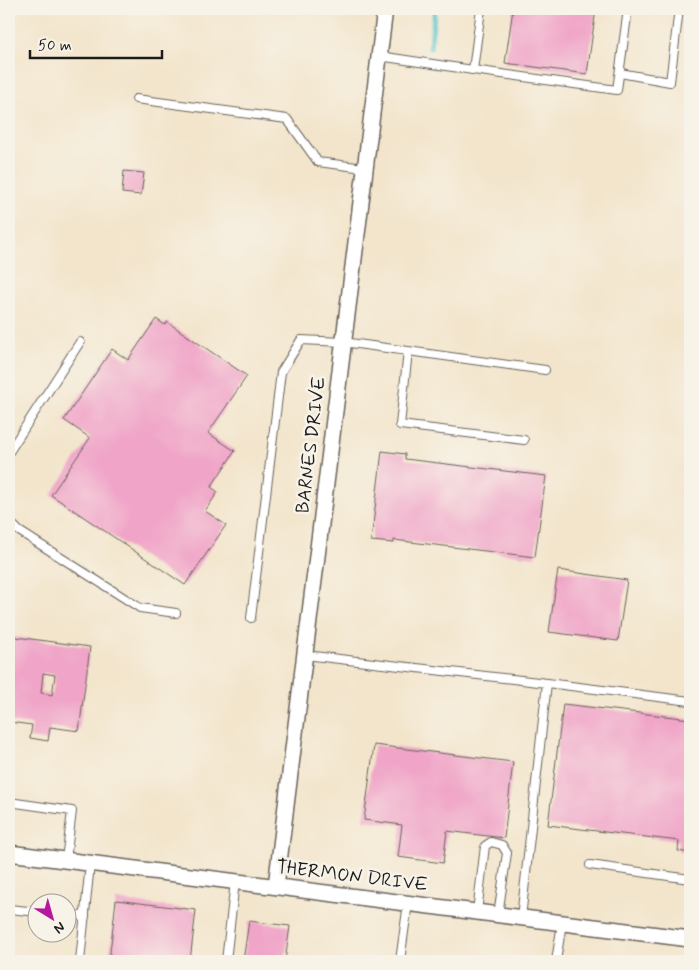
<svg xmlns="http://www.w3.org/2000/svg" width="699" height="970" viewBox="0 0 699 970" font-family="Mynerve,sans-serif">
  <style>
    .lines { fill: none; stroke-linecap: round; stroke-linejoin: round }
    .stream { stroke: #55c3ca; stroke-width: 5 }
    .building { fill: #f0a5c8; fill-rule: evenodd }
    .service-casing { stroke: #67625a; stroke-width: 10 }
    .minor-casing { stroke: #67625a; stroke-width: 18 }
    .service { stroke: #fff; stroke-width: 8 }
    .minor { stroke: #fff; stroke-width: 15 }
    .labels { text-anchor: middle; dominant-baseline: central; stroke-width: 5; stroke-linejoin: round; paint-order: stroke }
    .street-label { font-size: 19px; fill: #1c1c1c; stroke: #f7f3e8 }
  </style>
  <rect width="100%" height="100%" fill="#f7f3e8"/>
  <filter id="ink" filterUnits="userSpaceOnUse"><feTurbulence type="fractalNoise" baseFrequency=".02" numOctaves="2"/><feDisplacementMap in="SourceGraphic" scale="10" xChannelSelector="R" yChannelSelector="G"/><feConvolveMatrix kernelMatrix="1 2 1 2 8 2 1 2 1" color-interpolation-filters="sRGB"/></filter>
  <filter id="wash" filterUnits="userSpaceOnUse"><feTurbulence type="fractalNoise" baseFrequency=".0096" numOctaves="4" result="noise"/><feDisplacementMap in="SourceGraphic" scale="20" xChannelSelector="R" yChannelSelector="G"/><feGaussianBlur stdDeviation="1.12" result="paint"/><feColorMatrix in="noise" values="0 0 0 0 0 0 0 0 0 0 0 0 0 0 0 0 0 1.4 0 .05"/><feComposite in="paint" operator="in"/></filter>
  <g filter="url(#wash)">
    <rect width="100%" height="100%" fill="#f3e5cc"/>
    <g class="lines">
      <path class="stream" d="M430,48L435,9"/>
    </g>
    <g id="blocks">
      <g class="building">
        <path d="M513,9H596L587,74L505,63Z"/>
        <path d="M124,171L144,173L141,195L122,193Z"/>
        <path d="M156,319L165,325L167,322L247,376L208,433L235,451L211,487L218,492L205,511L226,525L185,585L51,495L90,438L64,420L112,349L128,360Z"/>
        <path d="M382,451L405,454V459L546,476L535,557L394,540V543L371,541Z"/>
        <path d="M558,570L627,580L618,641L549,632Z"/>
        <path d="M9,636L90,647L79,731L50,727L48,741L30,738L32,725L9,722V689L12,669H9ZM43,673L55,675L52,695L41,693Z"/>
        <path d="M563,704L690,719V853L678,851L679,841L548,825Z"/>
        <path d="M374,745L513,762L504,838L447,831L443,863L398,857L402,825L364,820Z"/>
        <path d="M116,900L196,910L190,961H109Z"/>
        <path d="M249,921L290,926L285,961H243Z"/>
        <path d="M9,957L32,960V961H9Z"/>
      </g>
    </g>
  </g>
  <g filter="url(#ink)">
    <use href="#blocks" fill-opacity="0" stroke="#67625a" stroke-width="1"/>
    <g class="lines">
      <defs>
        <g id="service">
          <path d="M481,9L473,70L617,90L628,9"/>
          <path d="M379,56L473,70"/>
          <path d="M620,73L670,82L679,9"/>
          <path d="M136,99L287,119L318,162L364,168"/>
          <path d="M408,351L400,425L524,440"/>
          <path d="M9,452L80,342"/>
          <path d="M9,521L19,531L140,608L176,613"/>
          <path d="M251,618L281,372L301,340L343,342L545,370"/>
          <path d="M305,655L547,683L521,918"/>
          <path d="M547,683L690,701"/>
          <path d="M9,802L72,811L66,860"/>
          <path d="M590,865L690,879"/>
          <path d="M9,909L38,912"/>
          <path d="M477,912L485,846L491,842L502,845L507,853L498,915"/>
          <path d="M68,915L85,916"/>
          <path d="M80,961L90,864"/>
          <path d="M226,961L235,881"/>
          <path d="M400,961L408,903"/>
          <path d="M556,961L562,923"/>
          <path d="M689,961L690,953"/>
        </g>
        <g id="minor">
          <path d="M9,853L690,939"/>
          <path d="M276,886L385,9"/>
        </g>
      </defs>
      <use href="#service" class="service-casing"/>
      <use href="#minor" class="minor-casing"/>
      <use href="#service" class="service"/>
      <use href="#minor" class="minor"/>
    </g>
  </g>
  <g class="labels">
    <g class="street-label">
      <text transform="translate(311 445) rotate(-83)">BARNES DRIVE</text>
      <text transform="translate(352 876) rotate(7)">THERMON DRIVE</text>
    </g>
  </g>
  <rect width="699" height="970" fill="none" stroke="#f7f3e8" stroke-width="30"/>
  <g transform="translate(52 918) rotate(143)"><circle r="24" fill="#f7f3e8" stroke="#9f9d96"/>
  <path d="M0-4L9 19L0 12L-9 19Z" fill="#b5179e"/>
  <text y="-8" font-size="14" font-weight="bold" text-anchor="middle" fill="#1c1c1c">N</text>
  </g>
  <path d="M30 50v8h132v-8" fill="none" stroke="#1c1c1c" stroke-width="2.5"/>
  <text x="38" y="50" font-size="15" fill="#1c1c1c" stroke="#f7f3e8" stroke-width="4" paint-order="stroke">50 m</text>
</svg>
